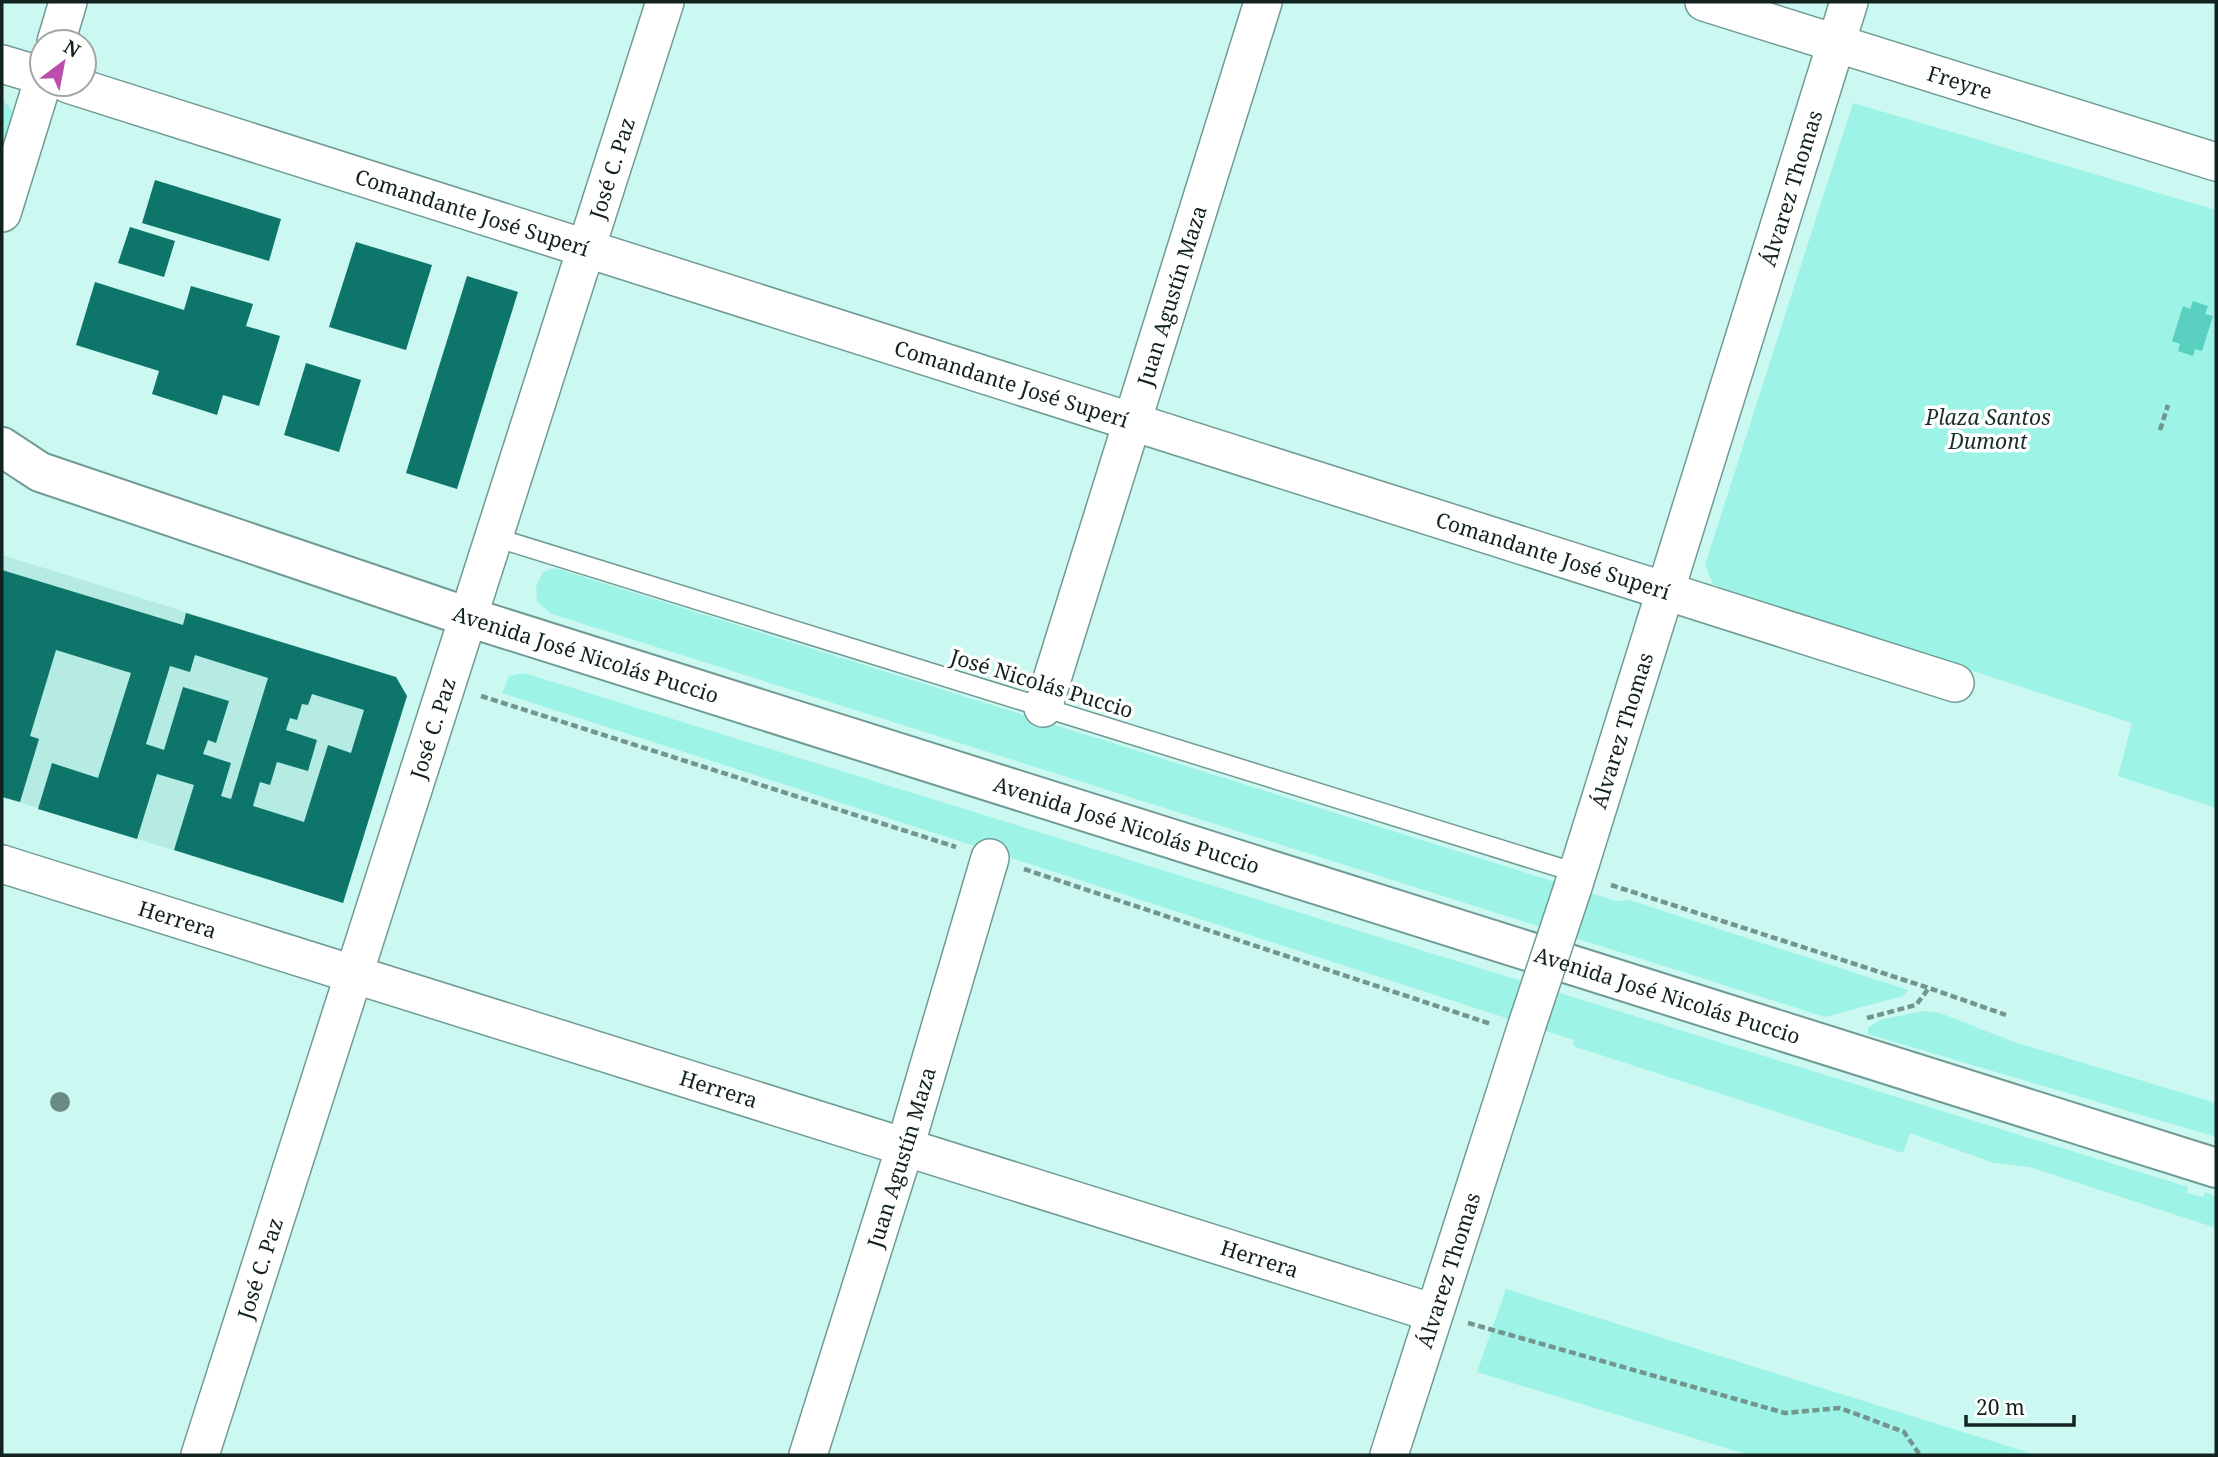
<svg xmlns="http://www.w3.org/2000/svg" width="2218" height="1457" viewBox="0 0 2218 1457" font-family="'Noto Serif',serif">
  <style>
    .built { fill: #b5ebe2 }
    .green { fill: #9cf3e6 }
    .water { fill: #59cfbf }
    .building { fill: #0d756a; fill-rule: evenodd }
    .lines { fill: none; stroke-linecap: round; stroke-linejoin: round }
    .lane-casing { stroke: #709b94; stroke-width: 21 }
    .street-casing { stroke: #709b94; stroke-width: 40 }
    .secondary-casing { stroke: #709b94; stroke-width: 42 }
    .path { stroke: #74948e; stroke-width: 4.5; stroke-dasharray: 7 3.5; stroke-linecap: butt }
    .lane { stroke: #fff; stroke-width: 18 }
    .street { stroke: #fff; stroke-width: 37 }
    .secondary { stroke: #fff; stroke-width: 38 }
    .street-bridge-casing { stroke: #709b94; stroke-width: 40; stroke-linecap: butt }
    .street-bridge { stroke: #fff; stroke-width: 37 }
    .tree { fill: #6a8a85 }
    .labels { text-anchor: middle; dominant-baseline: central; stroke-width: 7; stroke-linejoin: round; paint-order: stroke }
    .street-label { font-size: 21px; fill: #11221f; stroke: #fff }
    .park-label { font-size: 21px; font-style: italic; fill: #1b302d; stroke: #fff }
  </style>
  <rect width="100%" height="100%" fill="#cbf8f0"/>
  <path class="built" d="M2,555L396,677L407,696L343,903L2,797Z"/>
  <g class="green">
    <path d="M2,99L16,115L2,175Z"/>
    <path d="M1853,103L2216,210V808L2118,776L2132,723L1731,592L1713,584L1705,565Z"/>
    <path d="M555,568L1616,901L1629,900L1908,990L1903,996L1825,1017L552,614L537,602L536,587L543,572Z"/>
    <path d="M524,673L2188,1187L2187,1193L2203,1197L2205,1192L2216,1196V1228L2030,1167L1994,1163L1910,1133L1903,1153L1573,1046L1574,1040L502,693L509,676Z"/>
    <path d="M1922,1011L1940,1013L2014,1042L2216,1103V1137L1868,1034V1028L1880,1020Z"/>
    <path d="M1506,1289L2030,1453L2029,1455H1749L1477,1372Z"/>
  </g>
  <path class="water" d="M2193,301L2208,306L2205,314L2213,316L2202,351L2195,349L2193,356L2178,351L2180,344L2172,341L2183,306L2190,309Z"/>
  <g class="building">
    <path d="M155,180L281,219L269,261L142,223Z"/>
    <path d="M130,227L175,241L164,277L118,263Z"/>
    <path d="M356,242L432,265L406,350L329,327Z"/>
    <path d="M467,276L518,292L457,489L406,473Z"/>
    <path d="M95,282L184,310L191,286L253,304L246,326L280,336L259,406L223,395L217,415L152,394L159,371L76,345Z"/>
    <path d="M306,363L361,380L339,452L284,435Z"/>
    <path d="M2,570L183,625L186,613L396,677L407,696L343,903L174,850L194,785L157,774L137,839L38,809L52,763L98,778L131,673L56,650L30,736L39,739L20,802L2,797ZM195,655L268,678L231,799L221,796L231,763L203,754L208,740L216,743L229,701L183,687L164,750L146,744L170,666L190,672ZM312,694L364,710L351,753L328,745L304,822L253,806L260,782L270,785L277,762L308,771L317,740L286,730L290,718L297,720L302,704L308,705Z"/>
  </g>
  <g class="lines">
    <defs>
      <path id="lane" d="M494,537L1577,873"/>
      <g id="street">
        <path id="s1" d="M1704,2L2216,162"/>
        <path d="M56,42L68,2"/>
        <path d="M2,64L42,76"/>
        <path id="s2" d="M68,84L1955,683"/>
        <path d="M2,213L42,84"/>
        <path id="s3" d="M1043,708L1263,2"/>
        <path id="s4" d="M2,864L1434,1313"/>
        <path id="s5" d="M1573,887L1849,2"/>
        <path id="s6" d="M200,1455L665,2"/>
        <path id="s7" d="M808,1455L905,1147L990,858"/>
        <path id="s8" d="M1389,1455L1527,1025"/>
      </g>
      <g id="secondary">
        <path id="s9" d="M2,447L40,472L468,617L2216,1168"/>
      </g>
    </defs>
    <use href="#lane" class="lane-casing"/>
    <use href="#street" class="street-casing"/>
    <use href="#secondary" class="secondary-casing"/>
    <g class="path">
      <path d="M2160,430L2168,405"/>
      <path d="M481,696L956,847"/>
      <path d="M1024,869L1491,1024"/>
      <path d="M1611,885L1929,988L2006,1015"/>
      <path d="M1867,1018L1916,1005L1929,988"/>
      <path d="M1468,1323L1785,1413L1840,1408L1904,1432L1920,1455"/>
    </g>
    <use href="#lane" class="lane"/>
    <use href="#street" class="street"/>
    <use href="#secondary" class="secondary"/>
    <defs>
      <path id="street-bridge" d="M1527,1025L1573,887"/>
    </defs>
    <use href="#street-bridge" class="street-bridge-casing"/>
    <use href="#street-bridge" class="street-bridge"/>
  </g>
  <circle class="tree" cx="60" cy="1102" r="10"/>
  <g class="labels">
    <g class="street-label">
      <text stroke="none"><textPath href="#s1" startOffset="268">Freyre</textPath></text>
      <text stroke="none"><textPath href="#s6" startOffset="1351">José C. Paz</textPath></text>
      <text stroke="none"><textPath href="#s5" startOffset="732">Álvarez Thomas</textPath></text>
      <text stroke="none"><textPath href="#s2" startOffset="424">Comandante José Superí</textPath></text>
      <text stroke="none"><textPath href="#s3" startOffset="432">Juan Agustín Maza</textPath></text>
      <text stroke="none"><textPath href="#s2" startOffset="990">Comandante José Superí</textPath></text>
      <text stroke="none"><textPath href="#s2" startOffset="1558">Comandante José Superí</textPath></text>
      <text stroke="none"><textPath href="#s9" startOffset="621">Avenida José Nicolás Puccio</textPath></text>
      <text transform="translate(1042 683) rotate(17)">José Nicolás Puccio</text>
      <text stroke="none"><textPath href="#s6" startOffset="763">José C. Paz</textPath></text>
      <text stroke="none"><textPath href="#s5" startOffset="164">Álvarez Thomas</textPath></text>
      <text stroke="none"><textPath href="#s9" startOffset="1188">Avenida José Nicolás Puccio</textPath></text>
      <text stroke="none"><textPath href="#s4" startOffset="184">Herrera</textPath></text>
      <text stroke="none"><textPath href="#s9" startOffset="1755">Avenida José Nicolás Puccio</textPath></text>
      <text stroke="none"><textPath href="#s4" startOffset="751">Herrera</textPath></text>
      <text stroke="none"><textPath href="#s7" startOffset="312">Juan Agustín Maza</textPath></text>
      <text stroke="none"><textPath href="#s4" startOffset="1318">Herrera</textPath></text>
      <text stroke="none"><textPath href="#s6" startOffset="196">José C. Paz</textPath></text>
      <text stroke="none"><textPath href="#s8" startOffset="194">Álvarez Thomas</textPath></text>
    </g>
    <g class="park-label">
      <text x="1988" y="417">Plaza Santos<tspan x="1988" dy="24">Dumont</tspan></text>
    </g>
  </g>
  <rect width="2218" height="1457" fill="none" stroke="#11221f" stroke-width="7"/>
  <g transform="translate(63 63) rotate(32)"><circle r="33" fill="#ffffff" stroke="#a0a7a5" stroke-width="2"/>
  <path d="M0-5L12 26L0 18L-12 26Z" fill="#bb4dac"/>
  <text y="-10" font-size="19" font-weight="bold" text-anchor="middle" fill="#11221f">N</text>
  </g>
  <path d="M1966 1415v10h108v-10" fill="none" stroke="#11221f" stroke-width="3.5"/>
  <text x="1976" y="1415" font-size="21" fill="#11221f" stroke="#ffffff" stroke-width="5" paint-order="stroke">20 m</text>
</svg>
